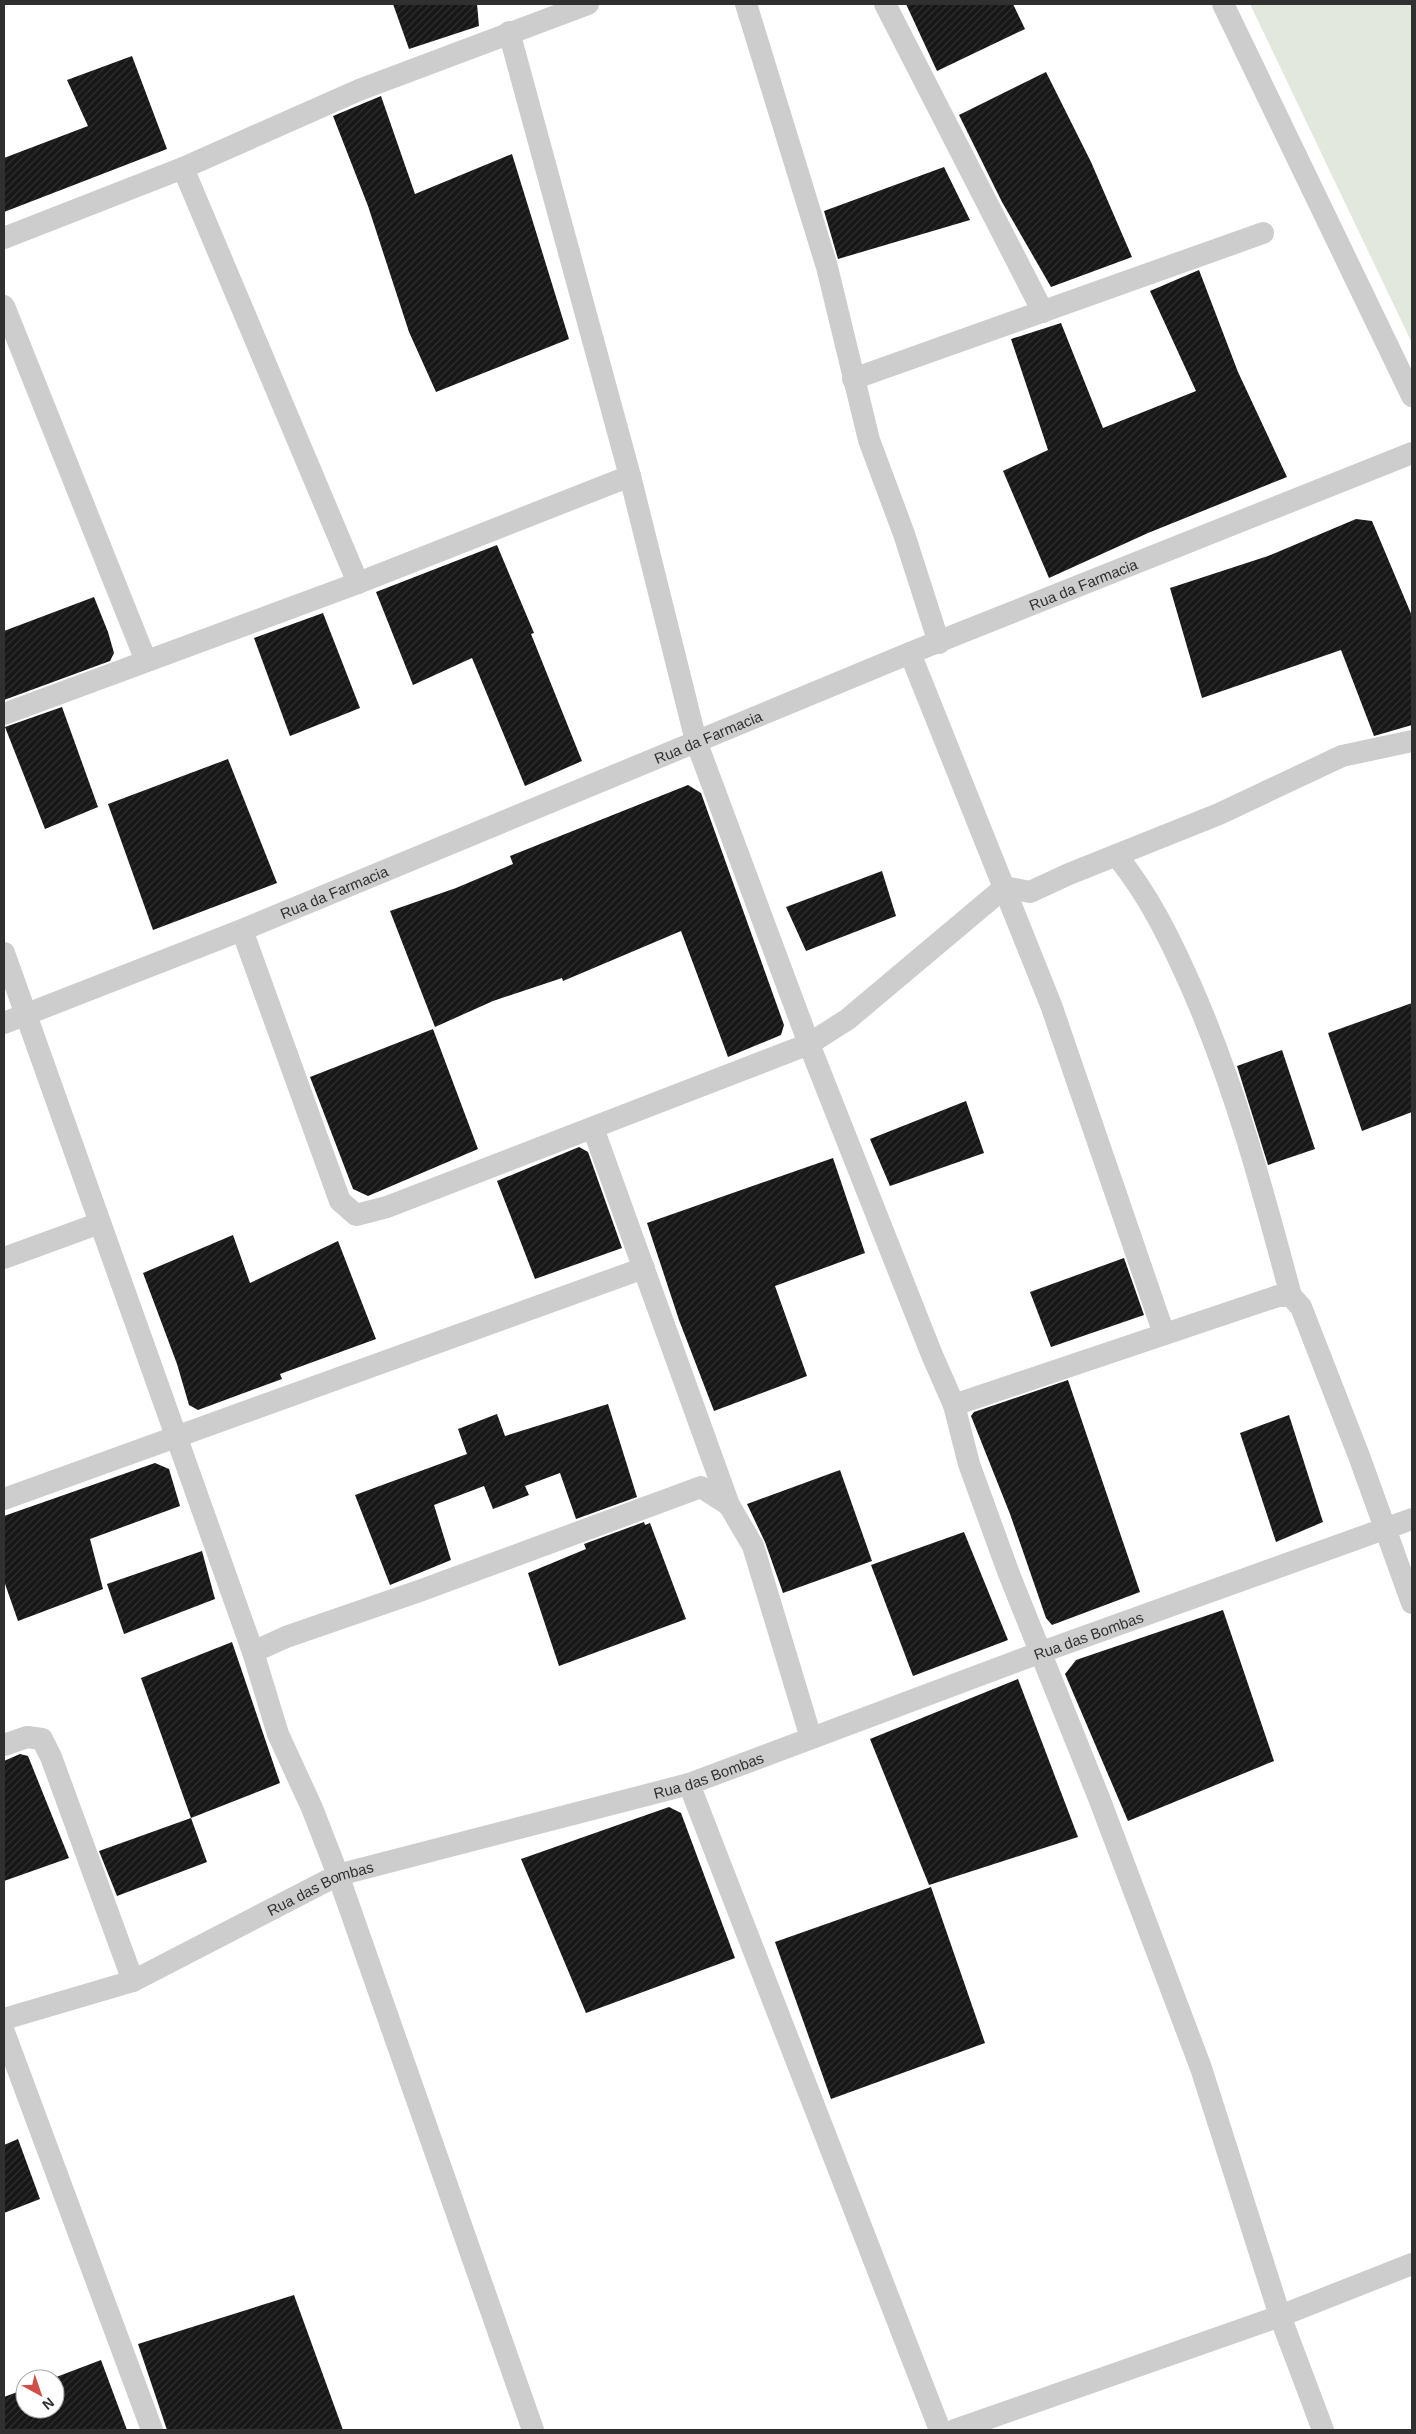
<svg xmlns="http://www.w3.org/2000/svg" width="1416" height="2434" viewBox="0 0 1416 2434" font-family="Helvetica,sans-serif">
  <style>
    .garden { fill: #e2e8dd }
    .building { fill: url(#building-hatch) }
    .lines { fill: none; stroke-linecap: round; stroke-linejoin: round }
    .minor { stroke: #cdcdcd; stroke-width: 22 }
    .labels { text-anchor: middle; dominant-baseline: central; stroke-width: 5; stroke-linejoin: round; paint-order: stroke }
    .street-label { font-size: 15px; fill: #303030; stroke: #fff }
  </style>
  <defs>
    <pattern id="building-hatch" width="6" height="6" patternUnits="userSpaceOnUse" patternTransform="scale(1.25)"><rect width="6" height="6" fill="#171717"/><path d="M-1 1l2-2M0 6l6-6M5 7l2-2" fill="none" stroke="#303030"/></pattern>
  </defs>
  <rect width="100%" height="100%" fill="#fff"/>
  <path class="garden" d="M1250,4H1412V343Z"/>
  <g class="building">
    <path d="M393,4H477L479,26L409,49Z"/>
    <path d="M906,4H1013L1025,29L937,71Z"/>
    <path d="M132,56L167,149L4,212V158L88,126L67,80Z"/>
    <path d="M1046,72L1091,162L1132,257L1051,287L1002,202L959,115Z"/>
    <path d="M381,96L415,194L512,154L569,339L436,392L409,332L368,206L333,116Z"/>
    <path d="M944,167L970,220L838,259L824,211Z"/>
    <path d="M1199,270L1238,372L1287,477L1148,533L1049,578L1003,471L1048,450L1011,339L1061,323L1103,428L1196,391L1150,291Z"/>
    <path d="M1356,519L1372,521L1412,616V725L1374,736L1341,650L1202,698L1170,588L1268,556Z"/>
    <path d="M497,545L534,633L531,634L582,761L525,786L472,658L413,685L376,592Z"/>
    <path d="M94,597L108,632L114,653L110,661L4,700V631Z"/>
    <path d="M323,613L360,708L290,736L254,638Z"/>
    <path d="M62,707L98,807L45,829L5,727Z"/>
    <path d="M228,759L277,883L153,930L108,804Z"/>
    <path d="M688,785L701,793L784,1025L781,1035L728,1057L681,931L563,981L562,978L493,1001L435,1027L390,911L456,888L513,864L510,856Z"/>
    <path d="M882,871L896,916L806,951L786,907Z"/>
    <path d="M1412,1003V1112L1362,1131L1328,1033Z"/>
    <path d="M433,1029L478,1149L368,1196L353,1189L310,1077Z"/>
    <path d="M1282,1050L1315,1149L1268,1165L1237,1066Z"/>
    <path d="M966,1101L984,1153L890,1186L870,1139Z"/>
    <path d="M579,1147L588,1152L622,1248L535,1279L497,1181Z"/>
    <path d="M833,1158L865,1253L775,1286L807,1376L714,1411L679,1320L647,1223Z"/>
    <path d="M233,1235L250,1283L338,1241L376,1339L280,1374L282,1379L198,1410L189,1405L177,1364L143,1273Z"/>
    <path d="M1124,1258L1144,1315L1051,1347L1030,1292Z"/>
    <path d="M1068,1380L1140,1592L1052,1625L1046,1618L1010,1514L971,1416L974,1412Z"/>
    <path d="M608,1404L637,1497L576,1519L560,1473L525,1486L529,1495L493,1509L484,1486L434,1505L451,1560L390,1585L355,1495L467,1454L458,1429L497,1414L505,1436Z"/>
    <path d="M1289,1415L1323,1522L1276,1542L1240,1433Z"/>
    <path d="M155,1463L169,1469L180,1506L90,1539L103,1589L18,1621L4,1581V1516Z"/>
    <path d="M840,1470L872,1561L783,1593L765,1542L747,1504Z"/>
    <path d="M644,1522L645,1525L650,1523L686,1619L559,1666L528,1573L586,1549L584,1544Z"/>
    <path d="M964,1532L1008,1640L913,1676L871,1565Z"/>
    <path d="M202,1551L215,1599L124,1634L107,1584Z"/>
    <path d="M1223,1610L1274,1761L1128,1821L1065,1674L1076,1660Z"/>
    <path d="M232,1642L280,1783L191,1818L141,1678Z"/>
    <path d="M1018,1679L1078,1837L929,1885L870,1739Z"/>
    <path d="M20,1754L28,1756L69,1858L4,1881V1761Z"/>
    <path d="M669,1807L681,1813L735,1958L586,2013L521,1859Z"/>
    <path d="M191,1818L207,1862L117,1896L99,1851Z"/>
    <path d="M931,1887L985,2043L831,2099L775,1942Z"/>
    <path d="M18,2139L40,2199L4,2213V2145Z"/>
    <path d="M294,2295L343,2430H167L138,2344Z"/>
    <path d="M101,2360L127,2430H4V2397L25,2389V2409H55V2379H51Z"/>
  </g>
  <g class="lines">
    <g class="minor">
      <path d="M746,4L827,267L869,440L904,534L939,643"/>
      <path d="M885,4L1043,312"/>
      <path d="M1223,4L1412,396"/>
      <path d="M183,168L358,583"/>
      <path d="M4,238L183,168L359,90L588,4"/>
      <path d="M4,306L146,661"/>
      <path d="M853,379L1263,233"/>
      <path d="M910,653L1051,1005L1164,1334"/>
      <path d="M4,714L358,583L630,476"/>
      <path d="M1116,855C1149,895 1170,939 1191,986C1235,1086 1263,1191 1291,1296"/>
      <path d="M242,930L340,1201L356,1215L387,1207L809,1044L696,741L630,476L509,32"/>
      <path d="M4,953L253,1652"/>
      <path id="s1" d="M4,1023L242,930L910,653L1412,453"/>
      <path d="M593,1128L729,1505"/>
      <path d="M4,1258L100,1223"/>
      <path d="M954,1405L932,1355L809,1044L848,1019L1005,887L1030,892L1069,874L1219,814L1342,756L1412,741"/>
      <path d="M4,1499L644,1268"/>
      <path d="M4,1745L27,1737L42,1739L51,1757L133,1981"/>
      <path d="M689,1784L940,2430"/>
      <path id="s2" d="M4,2019L133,1981L338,1875L689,1784L1039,1653L1412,1519"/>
      <path d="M4,2032L152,2430"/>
      <path d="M533,2430L338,1875L312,1808L278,1734L253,1652L286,1637L422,1590L701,1487L729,1505L753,1546L811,1738"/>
      <path d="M955,2430L1280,2316L1412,2264"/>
      <path d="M1323,2430L1280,2316L1201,2068L1099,1798L1009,1574L969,1464L954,1405L1278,1296H1291L1301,1307L1359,1456L1412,1603"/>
    </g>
  </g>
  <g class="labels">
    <g class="street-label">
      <text stroke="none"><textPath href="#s1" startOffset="1165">Rua da Farmacia</textPath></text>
      <text stroke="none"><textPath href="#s1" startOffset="760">Rua da Farmacia</textPath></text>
      <text stroke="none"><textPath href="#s1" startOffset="355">Rua da Farmacia</textPath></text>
      <text stroke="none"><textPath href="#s2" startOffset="1154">Rua das Bombas</textPath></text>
      <text stroke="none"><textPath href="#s2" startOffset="749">Rua das Bombas</textPath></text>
      <text stroke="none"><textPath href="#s2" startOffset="344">Rua das Bombas</textPath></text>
    </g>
  </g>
  <rect width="1416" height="2434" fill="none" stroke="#303030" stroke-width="10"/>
  <g transform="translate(40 2394) rotate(140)"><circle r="24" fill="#ffffff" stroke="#acacac"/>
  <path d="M0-4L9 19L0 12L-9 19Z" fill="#d14e48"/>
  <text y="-8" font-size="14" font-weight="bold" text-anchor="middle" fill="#303030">N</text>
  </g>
</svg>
